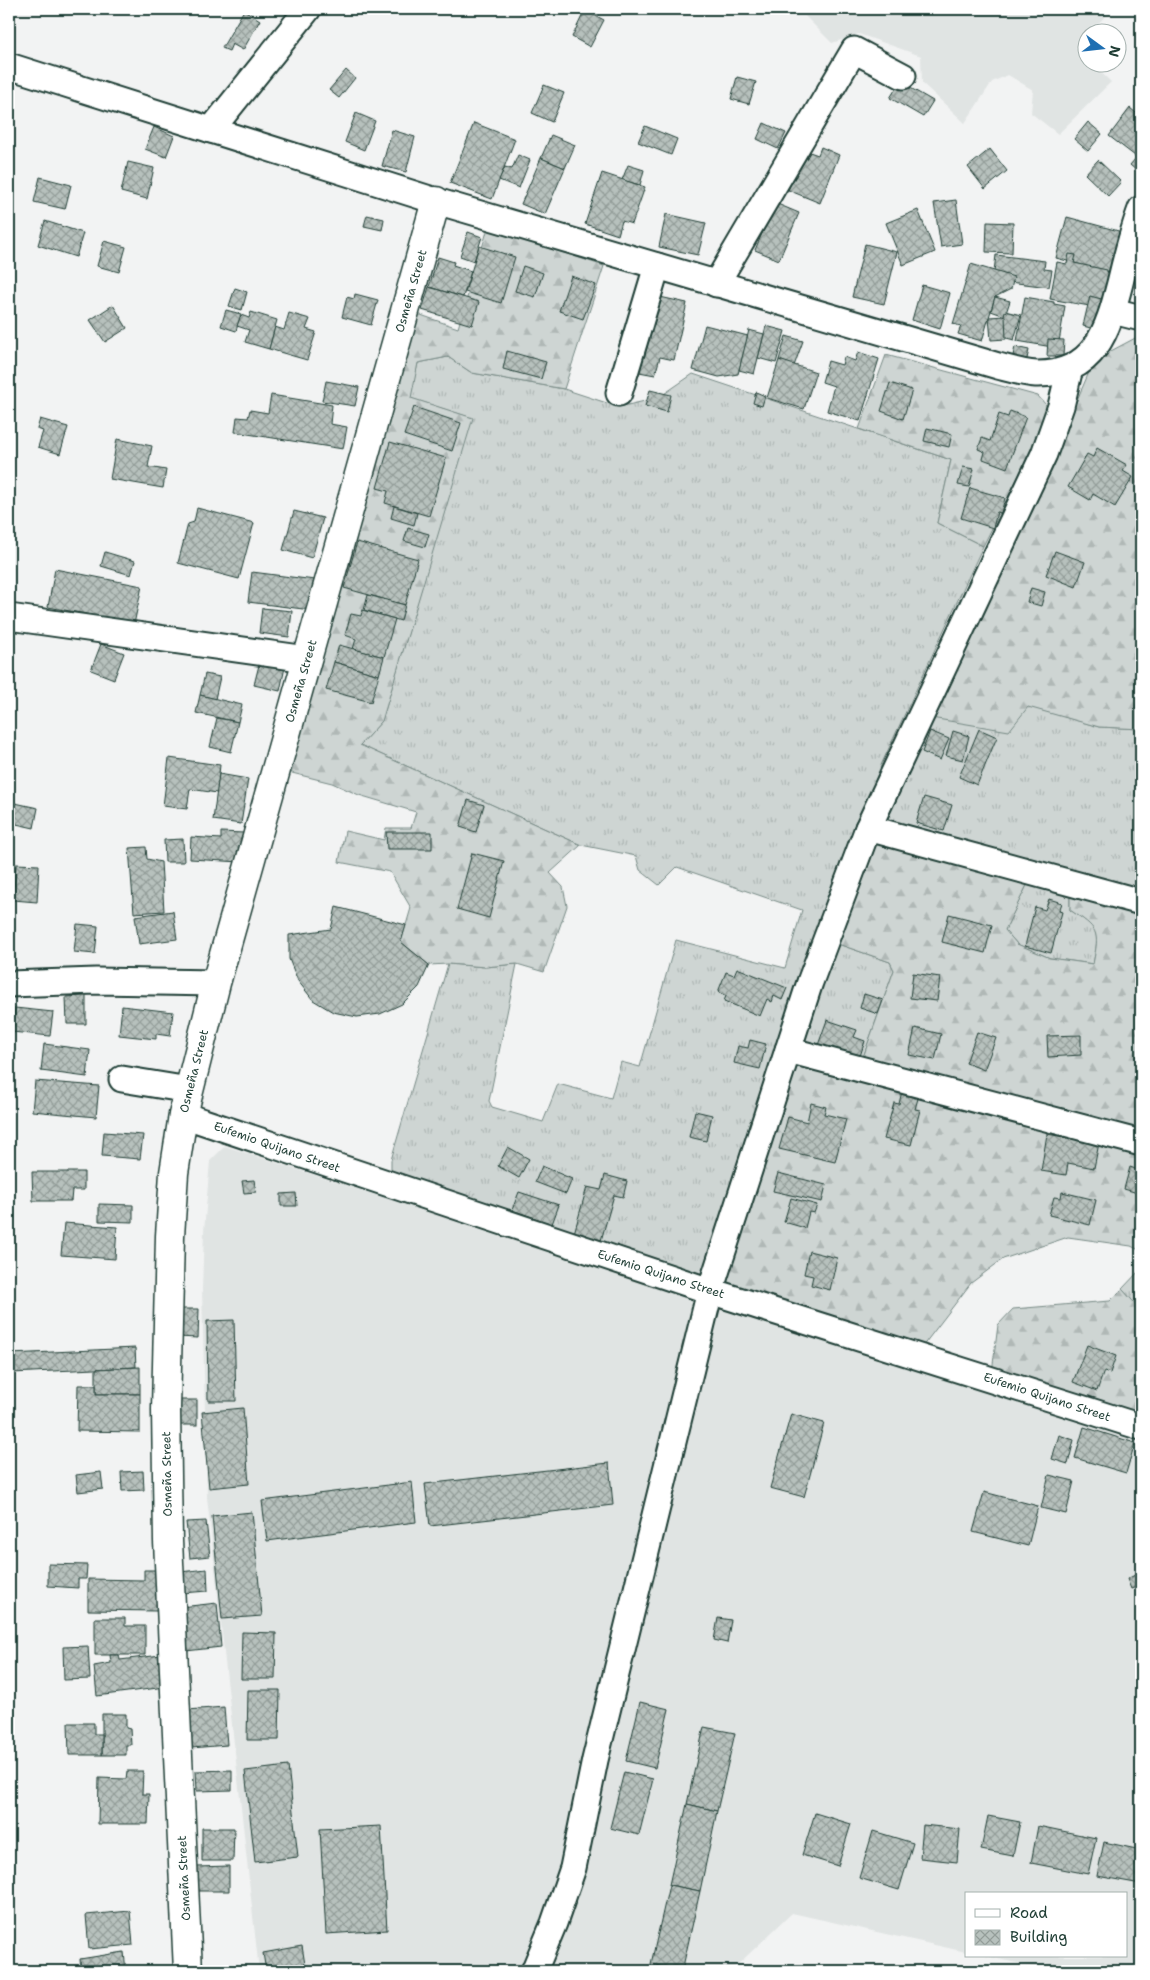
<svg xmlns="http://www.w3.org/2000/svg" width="1150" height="1980" viewBox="0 0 1150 1980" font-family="'Shantell Sans',sans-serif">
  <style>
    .built { fill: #e0e4e3 }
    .grass { fill: url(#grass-tufts); stroke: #768984 }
    .forest { fill: url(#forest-firs); stroke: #768984 }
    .building { fill: url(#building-cross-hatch); stroke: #1f3d34 }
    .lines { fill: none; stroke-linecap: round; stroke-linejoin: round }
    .minor-casing { stroke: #1f3d34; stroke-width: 29 }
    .major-casing { stroke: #1f3d34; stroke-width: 31 }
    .minor { stroke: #fff; stroke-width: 25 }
    .major { stroke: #fff; stroke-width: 28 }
    .labels { text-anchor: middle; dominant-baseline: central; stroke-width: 5; stroke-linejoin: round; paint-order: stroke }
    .street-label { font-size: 12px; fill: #1f3d34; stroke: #fff }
  </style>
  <defs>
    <pattern id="grass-tufts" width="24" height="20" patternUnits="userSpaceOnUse" patternTransform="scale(1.25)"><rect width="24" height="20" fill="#ced5d3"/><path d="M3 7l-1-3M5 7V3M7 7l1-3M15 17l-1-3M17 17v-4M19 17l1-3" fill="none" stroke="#b0b8b6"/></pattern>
    <pattern id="forest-firs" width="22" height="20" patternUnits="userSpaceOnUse" patternTransform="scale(1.25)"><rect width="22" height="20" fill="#ced5d3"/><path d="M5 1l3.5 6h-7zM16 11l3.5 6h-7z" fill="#b0b8b6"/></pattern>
    <pattern id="building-cross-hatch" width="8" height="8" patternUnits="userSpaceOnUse" patternTransform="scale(1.25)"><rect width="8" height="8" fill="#b7c1bd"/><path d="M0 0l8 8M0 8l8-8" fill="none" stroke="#949e9a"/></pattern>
  </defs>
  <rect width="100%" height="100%" fill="#f2f3f3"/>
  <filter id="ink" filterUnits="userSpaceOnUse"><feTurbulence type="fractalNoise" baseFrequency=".02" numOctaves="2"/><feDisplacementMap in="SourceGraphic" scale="10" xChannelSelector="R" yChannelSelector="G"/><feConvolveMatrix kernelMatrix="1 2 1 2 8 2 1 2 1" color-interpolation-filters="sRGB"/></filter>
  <g filter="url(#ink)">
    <g class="built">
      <path d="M798,9H1112L1090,32H1088L1087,36L1076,48L1087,59L1088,62L1091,63L1111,82L1058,134L1031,113L1033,90L1008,75L992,82L965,123L922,83L921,56L859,34L832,43Z"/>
      <path d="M225,1146L719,1306L1141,1435V1971H1052L985,1956H1126V1894H966V1952L792,1913L731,1971H259L207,1497L202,1289L204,1231L210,1161Z"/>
    </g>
    <g class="grass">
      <path d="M448,357L472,373L564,389L619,407L658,398L693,374L951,460L937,523L983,546L882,763L816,935L704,1275L686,1276L391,1174V1160L448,964L485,967L517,964L489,1101L492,1107L543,1122L558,1084L611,1098L621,1062L640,1067L676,940L785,968L802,910L677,867L659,885L640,870L636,856L581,845L360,745L382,721L472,418L410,398L418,363Z"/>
      <path d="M1028,706L1099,727L1141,729V895L881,825L924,717Z"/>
      <path d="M1028,883L1070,894V910C1099,929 1100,930 1093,964L1050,958L1017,944L1005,930Z"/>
      <path d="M832,942L890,962L894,970L861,1063L798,1041Z"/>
      <path d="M1141,1269V1310L1122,1289Z"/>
    </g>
    <g class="forest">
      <path d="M488,228L604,266L564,389L472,373L448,357L418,363L411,398L473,418L382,721L360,745L581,845L550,873L563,887L567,906L544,972L517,964L485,967L448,964L429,965L401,942L411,908L390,872L339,862L345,831L384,840L386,828H411L416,812L359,795L332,783L280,770L415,313L458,328Z"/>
      <path d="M1141,335V729L1099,727L1028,707L1009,731L925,717L1058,444L1093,363L1109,352Z"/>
      <path d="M886,355L1038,396L1046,405V422L983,546L937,523L951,460L859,429Z"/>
      <path d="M874,842L1028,883L1005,930L1017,944L1050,958L1093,964C1100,930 1098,929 1070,910V894L1141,912V1135L861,1063L894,970L890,962L832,942Z"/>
      <path d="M796,1066L1141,1148V1251L1131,1246L1068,1237L1003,1259L971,1283L919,1351L721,1290L792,1069Z"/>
      <path d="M1122,1289L1141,1310V1394L1138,1403L1131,1415L992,1372L998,1325L1013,1309L1110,1301Z"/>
    </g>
    <g class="building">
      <path d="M894,9H904L901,14Z"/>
      <path d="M244,10L260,20L243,50L232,44L229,51L222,48Z"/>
      <path d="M585,10L604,20L590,47L572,37Z"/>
      <path d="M346,70L355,78L339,98L329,90Z"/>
      <path d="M737,77L756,82L749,104L731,99Z"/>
      <path d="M900,82L933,101L923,117L890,98Z"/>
      <path d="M544,85L564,93L552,122L532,113Z"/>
      <path d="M1130,108L1141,117V149L1135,156L1109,136Z"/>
      <path d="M356,113L375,121L364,150L345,142Z"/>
      <path d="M1088,122L1102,134L1088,151L1074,139Z"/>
      <path d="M474,123L515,139L492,199L450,183Z"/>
      <path d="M764,123L786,133L778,149L757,139Z"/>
      <path d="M645,126L677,139L671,155L638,142Z"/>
      <path d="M154,127L174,136L166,157L145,149Z"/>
      <path d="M392,130L415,137L406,172L382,166Z"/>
      <path d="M551,135L575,145L565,168L541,158Z"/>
      <path d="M821,147L839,155L820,203L788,190L804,150L818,155Z"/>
      <path d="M990,149L1007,171L985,189L968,167Z"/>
      <path d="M1141,152V166L1137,171L1130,165Z"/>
      <path d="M518,155L530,160L519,188L499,180L505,167L512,169Z"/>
      <path d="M541,158L565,168L545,214L521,204Z"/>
      <path d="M1098,160L1121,182L1108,196L1085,174Z"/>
      <path d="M128,162L154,168L147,199L121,192Z"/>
      <path d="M628,165L644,170L640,185L622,180Z"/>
      <path d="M602,173L645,187L632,224L622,221L618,235L585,224Z"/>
      <path d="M40,177L71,185L65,209L34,202Z"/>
      <path d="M956,200L962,244L941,247L934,203Z"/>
      <path d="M775,203L799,213L779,260L755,250Z"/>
      <path d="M918,210L935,252L903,265L886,223Z"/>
      <path d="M666,214L706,223L698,255L659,247Z"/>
      <path d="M367,215L384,219L382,230L364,226Z"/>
      <path d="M1067,217L1126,233L1116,274L1056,258Z"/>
      <path d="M45,221L83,233L76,257L38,245Z"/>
      <path d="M987,222L1013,223L1012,253L986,252Z"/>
      <path d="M468,232L482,237L474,261L460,256Z"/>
      <path d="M104,241L126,247L119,272L97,266Z"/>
      <path d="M865,244L897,252L884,304L852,297Z"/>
      <path d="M479,246L515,257L501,303L465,292Z"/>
      <path d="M1069,254L1076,255L1074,263L1107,270V272L1115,274L1111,298L1103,296L1101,308L1050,299L1057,262L1067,264Z"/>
      <path d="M996,255L1045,261L1044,269L1052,270L1049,287L993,280Z"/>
      <path d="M438,257L454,262L453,265L471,271L463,297L429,287Z"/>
      <path d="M971,264L1014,277L1011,289L995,297L982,341L958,334L961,326L953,324Z"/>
      <path d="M523,266L543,273L535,297L515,291Z"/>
      <path d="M571,276L596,285L583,319L559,311Z"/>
      <path d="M922,285L950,293L940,329L912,320Z"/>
      <path d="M429,287L479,302L472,325L422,310Z"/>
      <path d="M235,288L247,292L242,310L229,306Z"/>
      <path d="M355,294L378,300L371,325L342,317L347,297L354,299Z"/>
      <path d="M651,295L687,303L674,360L660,357L655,375L634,371Z"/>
      <path d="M1090,296L1109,301L1102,331L1083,326Z"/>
      <path d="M995,297L1010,301L1005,316L991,311Z"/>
      <path d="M1025,297L1054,302V304L1065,306L1058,348L1017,341Z"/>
      <path d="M113,305L127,328L105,342L90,320Z"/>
      <path d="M226,310L241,314L236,331L221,326Z"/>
      <path d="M1005,311L1021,315L1014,340L999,336Z"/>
      <path d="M251,312L277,320L269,349L245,342L249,330L237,326L241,315L249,318Z"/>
      <path d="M289,313L310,319L306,329L316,332L307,360L269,349L275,327L284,330Z"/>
      <path d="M1005,316L1006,339L991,340L989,317Z"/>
      <path d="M705,325L748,336L738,374L719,377L693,370Z"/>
      <path d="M766,326L785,331L776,363L758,358Z"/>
      <path d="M749,330L764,334L754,374L739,370Z"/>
      <path d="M786,336L803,341L794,366L779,360Z"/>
      <path d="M1048,339L1064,340L1063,356H1047Z"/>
      <path d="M1015,347L1029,350L1026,363L1012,360Z"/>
      <path d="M507,351L546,362L541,379L503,369Z"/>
      <path d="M858,352L879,359L860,421L827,411L834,386L822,382L828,361L842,365L844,357L855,361Z"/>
      <path d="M779,360L816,372L804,409L767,398Z"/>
      <path d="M326,381L359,387L355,406L322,401Z"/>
      <path d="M890,383L912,390L903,419L881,411Z"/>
      <path d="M650,390L671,395L667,412L645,406Z"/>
      <path d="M756,392L765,396L762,406L753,403Z"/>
      <path d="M271,395L332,405L330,424L347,427L343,449L235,432L237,417L248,418L250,410L268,413Z"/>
      <path d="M414,407L461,423L452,451L404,435Z"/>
      <path d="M1010,411L1026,417L1007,468L983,459L985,452L978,449L982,438L990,441L999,414L1008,417Z"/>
      <path d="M40,419L68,427L60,454L38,447L43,431L37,429Z"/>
      <path d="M927,428L952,434L949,447L924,441Z"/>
      <path d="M117,439L152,446L148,467L166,470L163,488L110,479Z"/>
      <path d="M390,442L446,458L429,516L385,503L388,491L377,488Z"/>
      <path d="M1097,448L1127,465L1123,471L1133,477L1115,507L1093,494L1090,500L1068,487L1087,454L1093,457Z"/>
      <path d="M963,467L974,469L969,487L958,485Z"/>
      <path d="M970,488L1005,498L1001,513L997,512L993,528L961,518Z"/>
      <path d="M394,506L417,513L414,525L391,518Z"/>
      <path d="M197,508L254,523L239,579L178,563L188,524L194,522Z"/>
      <path d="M294,511L323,518L312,558L283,550Z"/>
      <path d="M408,528L429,534L425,547L404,541Z"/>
      <path d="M357,542L418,559L405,605L344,588Z"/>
      <path d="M1055,551L1085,562L1076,587L1046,575Z"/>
      <path d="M105,552L135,561L131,575L101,566Z"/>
      <path d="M55,569L142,586L133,629L90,621L86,614L48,607Z"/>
      <path d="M252,572L315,580L311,610L248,602Z"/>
      <path d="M1031,588L1045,592L1041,606L1027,602Z"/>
      <path d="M368,595L405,605L401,621L364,610Z"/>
      <path d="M262,608L292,611L289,637L259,633Z"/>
      <path d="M362,610L395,619L384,657L353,649L356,639L345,635L351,614L361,616Z"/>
      <path d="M101,644L124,653L114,679L91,670Z"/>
      <path d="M339,645L384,657L379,675L334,662Z"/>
      <path d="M260,661L285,667L280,691L254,685Z"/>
      <path d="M334,662L379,675L371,702L326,690Z"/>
      <path d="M205,674L220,677L215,699L200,695Z"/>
      <path d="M200,695L242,705L238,722L196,713Z"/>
      <path d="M217,718L238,722L231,752L210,747Z"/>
      <path d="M979,729L997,737L977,785L959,777Z"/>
      <path d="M930,731L949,739L940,760L922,752Z"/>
      <path d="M953,731L969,736L963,760L946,756Z"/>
      <path d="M169,758L220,765L217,793L190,789L187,809L163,806Z"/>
      <path d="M219,774L248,779L241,824L213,820Z"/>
      <path d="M924,797L952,805L944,831L916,823Z"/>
      <path d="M468,800L484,805L476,832L460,827Z"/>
      <path d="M15,803L38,808L34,828L12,823Z"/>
      <path d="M221,832L243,833L241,862L190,859L191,837L221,839Z"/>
      <path d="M386,832H432V849H387Z"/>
      <path d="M183,839L184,862H165L164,840Z"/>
      <path d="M146,847L147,859L161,862L164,911L134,913L129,848Z"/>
      <path d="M472,853L504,861L489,918L457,909Z"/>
      <path d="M16,864L39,865L37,902L13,900Z"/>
      <path d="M1049,899L1062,903L1059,911L1062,912L1051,953L1025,946L1035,907L1045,910Z"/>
      <path d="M336,907L406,925L401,942L429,965L419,987L402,1004L380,1014L357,1017L333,1012L313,1000L298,981L289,959V935L331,929Z"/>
      <path d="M173,911L177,939L139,944L135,916Z"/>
      <path d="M949,914L992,925L985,953L942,942Z"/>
      <path d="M77,924L98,926L95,954L74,952Z"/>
      <path d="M737,968L787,988L782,1000L774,996L772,1002L767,999L760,1016L724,1001L726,996L718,992L726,972L734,975Z"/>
      <path d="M913,973L940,977L937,1001L910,998Z"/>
      <path d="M864,994L883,1000L878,1014L860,1008Z"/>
      <path d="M86,996V1024H67L66,997Z"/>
      <path d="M122,1006L173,1012L170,1036L156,1034V1039L119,1035Z"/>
      <path d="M15,1008L53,1012L50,1036L12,1032Z"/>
      <path d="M827,1020L857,1030L854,1037L865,1041L858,1062L817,1048Z"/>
      <path d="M915,1028L941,1034L935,1060L909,1055Z"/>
      <path d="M977,1032L996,1038L984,1070L966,1063Z"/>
      <path d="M1081,1035V1055L1048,1057L1047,1036Z"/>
      <path d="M750,1040L766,1044L760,1069L734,1063L738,1046L748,1048Z"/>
      <path d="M44,1044L90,1050L87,1077L41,1071Z"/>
      <path d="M35,1081L99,1086L96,1117L32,1111Z"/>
      <path d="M902,1091L919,1095L915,1109L920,1110L911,1145L884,1139L894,1103L899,1104Z"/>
      <path d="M811,1103L826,1107L824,1114L846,1119L835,1162L779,1149L788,1117L807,1122Z"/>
      <path d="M695,1111L712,1115L706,1141L689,1137Z"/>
      <path d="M104,1132L143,1135L140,1159L102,1156Z"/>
      <path d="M1047,1134L1099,1143L1094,1168L1068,1163L1066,1175L1041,1171Z"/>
      <path d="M508,1147L529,1159L519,1178L498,1166Z"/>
      <path d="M542,1166L572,1179L566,1194L535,1182Z"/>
      <path d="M1130,1167L1141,1171V1194L1124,1189Z"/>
      <path d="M32,1172H84V1190H72L71,1201H33Z"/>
      <path d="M778,1173L826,1185L822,1202L773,1191Z"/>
      <path d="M605,1175L627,1181L623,1197L614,1195L600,1244L573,1237L587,1187L601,1190Z"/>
      <path d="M254,1180L256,1192L244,1193L242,1181Z"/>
      <path d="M519,1192L559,1205L552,1224L512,1210Z"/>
      <path d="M1062,1192L1096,1200L1090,1225L1049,1215L1054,1197L1061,1198Z"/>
      <path d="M296,1193L297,1206H281V1194Z"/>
      <path d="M791,1198L817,1205L814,1213L809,1212L805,1228L784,1222Z"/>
      <path d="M99,1204L133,1205V1222L99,1221Z"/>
      <path d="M64,1223L117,1227L115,1259L61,1255Z"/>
      <path d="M809,1251L837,1258L830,1290L811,1285L813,1276L804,1274Z"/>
      <path d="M178,1309H199L198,1338L177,1337Z"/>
      <path d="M234,1320L236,1401H208L207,1321Z"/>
      <path d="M1087,1345L1116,1356L1110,1373L1104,1371L1097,1391L1073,1382Z"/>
      <path d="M135,1348L136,1367L12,1373L11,1354Z"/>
      <path d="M140,1367V1394H96V1369Z"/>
      <path d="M78,1385H96V1394H140V1432L77,1431Z"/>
      <rect x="179" y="1400" width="18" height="25"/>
      <path d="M243,1408L249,1484L209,1488L202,1412Z"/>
      <path d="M791,1414L824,1423L804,1497L770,1488Z"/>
      <path d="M1084,1427L1135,1443L1126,1473L1075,1458Z"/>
      <path d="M1059,1435L1074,1440L1068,1464L1052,1459Z"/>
      <path d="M609,1463L613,1505L430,1526L425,1484Z"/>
      <path d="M143,1471L144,1490L122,1491L121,1472Z"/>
      <path d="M101,1472L103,1489L78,1492L76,1475Z"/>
      <path d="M1049,1475L1074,1481L1066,1514L1041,1508Z"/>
      <path d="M412,1482L416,1522L267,1541L262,1501Z"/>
      <path d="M984,1492L1038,1506L1028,1546L973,1532Z"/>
      <path d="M252,1512L262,1616L222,1619L212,1516Z"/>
      <path d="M206,1521L210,1556L190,1558L186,1522Z"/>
      <path d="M48,1564L87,1565L86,1579H78V1588L48,1586Z"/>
      <path d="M207,1569L208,1591L182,1593L180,1572Z"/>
      <path d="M144,1570H158L157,1611L88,1610V1579L144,1580Z"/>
      <path d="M1135,1575L1139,1586L1131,1589L1127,1579Z"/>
      <path d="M217,1603L221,1647L186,1651L181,1607Z"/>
      <path d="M95,1618H125V1626H145V1655H95Z"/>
      <path d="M718,1618L731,1620L727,1643L714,1640Z"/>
      <path d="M242,1632L276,1633L275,1679H241Z"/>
      <path d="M88,1646L90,1679L64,1680L63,1647Z"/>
      <path d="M110,1655H119L120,1660L161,1655L165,1687L97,1696L94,1666L111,1663Z"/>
      <path d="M248,1690H280L279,1740H247Z"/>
      <path d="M640,1702L669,1709L655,1768L626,1761Z"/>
      <path d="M224,1707L227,1745L191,1748L188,1710Z"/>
      <path d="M102,1714H126V1728L130,1729L131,1745H126V1755H102Z"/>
      <path d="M68,1723H94V1734H102V1755H69Z"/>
      <path d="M704,1727L735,1733L717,1811L687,1804Z"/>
      <path d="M288,1766L298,1857L255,1862L245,1771Z"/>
      <path d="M232,1770V1790L197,1791L196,1771Z"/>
      <path d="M127,1771H143L142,1794H149L148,1824H98L99,1778L126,1779Z"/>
      <path d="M624,1772L653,1779L639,1835L610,1828Z"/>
      <path d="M687,1804L717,1811L700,1891L669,1885Z"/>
      <path d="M815,1813L851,1824L838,1866L802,1855Z"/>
      <path d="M988,1816L1020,1822L1013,1856L981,1850Z"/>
      <path d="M923,1825L960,1829L957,1862L920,1858Z"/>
      <path d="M381,1826L387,1930L326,1934L320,1829Z"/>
      <path d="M1038,1826L1096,1838L1088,1874L1031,1863Z"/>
      <path d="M202,1828H234L233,1861H202Z"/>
      <path d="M873,1831L913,1843L899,1890L859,1878Z"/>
      <path d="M1104,1842L1141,1850V1884L1097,1876Z"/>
      <path d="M229,1866V1891H198L197,1867Z"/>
      <path d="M669,1885L700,1891L682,1971L651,1964Z"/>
      <path d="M130,1911L133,1945L89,1949L86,1915Z"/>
      <path d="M302,1946L306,1971H266L263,1953Z"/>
      <path d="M124,1952L126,1971H81L80,1959Z"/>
    </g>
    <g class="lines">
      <defs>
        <g id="minor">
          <path d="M9,66L436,201L998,366C1010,369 1023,373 1036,374C1095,375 1108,330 1120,283C1126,258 1132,233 1141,209"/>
          <path d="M211,130L308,9"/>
          <path d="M716,284L854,50L903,76"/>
          <path d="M1113,311L1141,318"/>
          <path d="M619,393L657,266"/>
          <path d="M9,617L307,659"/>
          <path d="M868,828L1141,902"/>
          <path d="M9,984L96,981L216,983"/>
          <path d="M788,1050L1141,1143"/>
          <path d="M122,1079L189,1090"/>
          <path d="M183,1115L710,1291L1141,1427"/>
          <path d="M534,1971L554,1923L573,1868L595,1760L710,1291L810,982L868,828L1044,454L1061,406L1070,368"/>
        </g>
        <path id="major" d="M188,1971L168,1541L166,1410L170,1236L174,1173L183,1115L216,983L436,201"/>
      </defs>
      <use href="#minor" class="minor-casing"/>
      <use href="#major" class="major-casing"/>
      <use href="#minor" class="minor"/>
      <use href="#major" class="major"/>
    </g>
  </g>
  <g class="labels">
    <g class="street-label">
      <text transform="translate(411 291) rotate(-74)">Osmeña Street</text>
      <text transform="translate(301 681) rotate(-74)">Osmeña Street</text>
      <text transform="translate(194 1071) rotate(-76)">Osmeña Street</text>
      <text transform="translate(277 1147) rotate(19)">Eufemio Quijano Street</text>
      <text transform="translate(661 1274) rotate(18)">Eufemio Quijano Street</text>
      <text transform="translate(1047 1397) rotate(18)">Eufemio Quijano Street</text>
      <text transform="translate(167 1474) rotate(-91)">Osmeña Street</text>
      <text transform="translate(184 1878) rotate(-93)">Osmeña Street</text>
    </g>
  </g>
  <rect width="1150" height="1980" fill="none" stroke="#fff" stroke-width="30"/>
  <rect x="15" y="15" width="1120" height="1950" fill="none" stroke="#1f3d34" stroke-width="2" filter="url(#ink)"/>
  <rect x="965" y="1892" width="162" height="65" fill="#ffffff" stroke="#a5b1ae"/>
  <rect x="975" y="1909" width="25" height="8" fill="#ffffff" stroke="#a5b1ae"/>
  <text x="1010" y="1918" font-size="15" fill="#1f3d34">Road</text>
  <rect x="975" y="1930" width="25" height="15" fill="url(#building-cross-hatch)" stroke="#a5b1ae"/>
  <text x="1010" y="1942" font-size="15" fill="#1f3d34">Building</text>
  <g transform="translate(1102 48) rotate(105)"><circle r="24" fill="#ffffff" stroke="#a5b1ae"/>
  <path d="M0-4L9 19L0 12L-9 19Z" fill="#1f6fb2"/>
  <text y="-8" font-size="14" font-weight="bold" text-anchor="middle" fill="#1f3d34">N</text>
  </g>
</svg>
